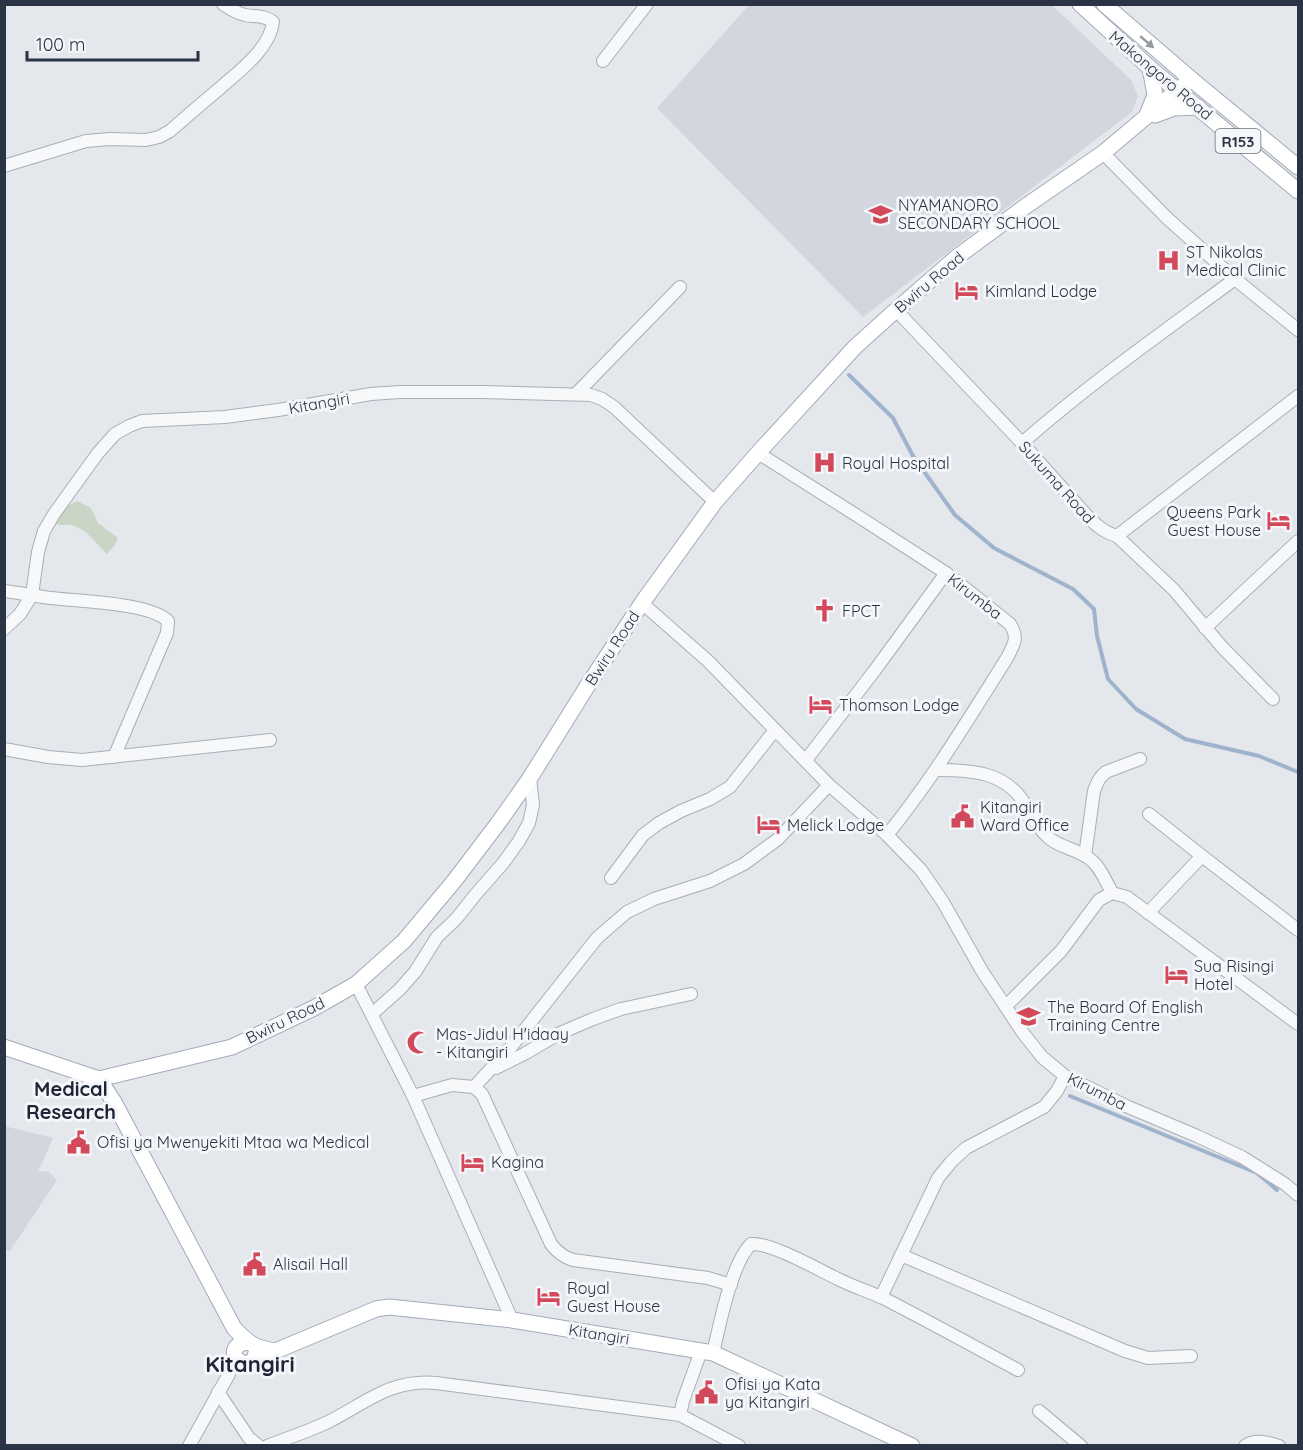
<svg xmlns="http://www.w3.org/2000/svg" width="1303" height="1450" viewBox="0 0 1303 1450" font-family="Quicksand,sans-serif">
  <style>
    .built { fill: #d2d6de }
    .green { fill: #c9d6c5 }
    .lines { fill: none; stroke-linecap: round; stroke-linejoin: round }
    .stream { stroke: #9fb4cc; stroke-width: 4 }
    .minor-casing { stroke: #a9aeb7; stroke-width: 14 }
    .major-casing { stroke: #a3abb8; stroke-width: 17 }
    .minor { stroke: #f7f8fa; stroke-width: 12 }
    .major { stroke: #fff; stroke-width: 15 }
    .oneway { fill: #959aa2 }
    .labels { text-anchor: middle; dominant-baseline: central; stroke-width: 6; stroke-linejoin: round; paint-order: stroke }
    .shield { fill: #f4f6f9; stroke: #676e7b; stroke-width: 1.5 }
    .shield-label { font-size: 15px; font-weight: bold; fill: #2b3445 }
    .street-label { font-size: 16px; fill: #2b3445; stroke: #f4f6f9 }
    .poi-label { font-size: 16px; fill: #2b3445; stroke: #f4f6f9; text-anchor: start }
    .quarter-label { font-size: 20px; font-weight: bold; fill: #1d2536; stroke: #f4f6f9 }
    .district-label { font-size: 22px; font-weight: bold; fill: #1d2536; stroke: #f4f6f9 }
  </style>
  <rect width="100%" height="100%" fill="#e4e7ec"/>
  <g class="built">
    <path d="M749,5H1052L1131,80L1138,96L1132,112L863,317L657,108Z"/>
    <path d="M4,1126L53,1138L38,1172L48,1171L57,1180L10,1251L4,1249Z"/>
  </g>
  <path class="green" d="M77,501L91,508L98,523L118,538L115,545L107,554C95,543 88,529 71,525C66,524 62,526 56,524C59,510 64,508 77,501Z"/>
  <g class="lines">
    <g class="stream">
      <path d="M849,375L893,418L913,456L955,515L994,548L1073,589L1094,609L1097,636L1108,679L1136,709L1185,739L1259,756L1298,772"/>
      <path d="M1070,1096L1257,1173L1277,1190"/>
    </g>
    <defs>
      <g id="minor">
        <path d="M603,61L647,4"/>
        <path d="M1103,153L1167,218L1235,279L1298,330"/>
        <path d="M4,166L86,141L110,139L146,140L159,137L170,131C186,117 202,103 219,89C238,72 270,49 273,22C265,15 255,17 245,15C237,13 230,9 223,4"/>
        <path d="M896,310L1022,443L1089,518C1097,526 1105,533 1117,536L1174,590L1222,647L1273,699"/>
        <path d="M576,394L680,287"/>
        <path d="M1022,443C1089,384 1163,332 1235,279"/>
        <path d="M758,453L853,513L946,573L1010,624C1019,638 1014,644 1007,658C969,718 932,780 887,835"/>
        <path d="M1117,536L1298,396"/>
        <path d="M4,591C20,593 35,596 51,598C78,601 151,603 168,621L167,633L114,757"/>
        <path d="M642,603L708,661L829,785L887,835L921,870L943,902L982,971L1023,1033L1042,1057L1065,1076L1126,1106L1197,1136L1242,1157L1285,1184L1298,1195"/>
        <path d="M1205,628L1298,541"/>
        <path d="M4,629L20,614L32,595L38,552L44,531L54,514L98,453L115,434L129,426L142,421L225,417L278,410L371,394L400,392H483L591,395L602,399L614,407L715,502"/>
        <path d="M4,749L48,757L82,760L270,740"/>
        <path d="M806,760L875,670L946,573"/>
        <path d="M936,770C970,770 1005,771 1025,804C1032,816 1038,829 1049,838C1061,848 1077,849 1090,859C1100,867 1106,881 1112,893"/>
        <path d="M1149,814L1202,856L1298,930"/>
        <path d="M1085,856L1094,791C1097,783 1099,777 1106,772L1140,759"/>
        <path d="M611,878L643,835L659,823L681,811L710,799L730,787L775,730"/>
        <path d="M1148,913L1202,856"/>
        <path d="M356,984L413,1096L512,1320"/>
        <path d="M1006,1006L1061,951L1099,900L1112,893L1127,897L1298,1024"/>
        <path d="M372,1014L400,989L415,972L437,937L456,919L476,894L504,862L519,841L529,823L533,805L530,778"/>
        <path d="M496,1068L526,1053L558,1034L593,1019L621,1009L691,994"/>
        <path d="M474,1087L482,1094L551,1244C557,1252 563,1257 573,1260L708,1278L731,1285"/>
        <path d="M413,1096L452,1085L474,1087L511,1047L597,938L627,912L654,899L710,881L744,864L778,839L829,785"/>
        <path d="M901,1255L1125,1351L1148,1358L1191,1356"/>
        <path d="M881,1297L938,1178L951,1162L966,1148L1044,1107L1057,1091L1065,1076"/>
        <path d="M713,1353C720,1324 731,1264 751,1244C770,1242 817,1269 836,1278C851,1286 868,1291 883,1298C928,1321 973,1346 1018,1370"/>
        <path d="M218,1392L249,1438L259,1446"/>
        <path d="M1039,1411L1081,1446"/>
        <path d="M680,1415L683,1401L701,1351"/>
        <path d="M189,1446L229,1374L234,1355"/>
        <path d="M267,1446C288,1438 309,1431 328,1422C366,1403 390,1379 436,1383L673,1414L680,1415L739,1446"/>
        <path d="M1245,1446C1255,1439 1267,1442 1279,1446"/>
      </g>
      <g id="major">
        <path d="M1080,4L1150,68L1298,191"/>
        <path d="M1104,4L1191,79L1298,167"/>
        <path d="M1147,115L1155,95L1150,68"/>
        <path d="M1155,115L1174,108L1198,107"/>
        <path d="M4,1047L99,1079L232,1047L314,1008L356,984L404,941L455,880L499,822L530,778L588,685L642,603L715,502L758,453L855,347L896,310L957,257L1026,206L1103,153L1191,79"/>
        <path d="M99,1079L114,1102L234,1328C249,1344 253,1347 275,1351"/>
        <path d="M247,1342C230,1344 230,1361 247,1364L254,1360L256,1353"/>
        <path d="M254,1360L376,1309L389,1307L512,1320L713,1353L912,1446"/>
      </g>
    </defs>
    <use href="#minor" class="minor-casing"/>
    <use href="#major" class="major-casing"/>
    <use href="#minor" class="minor"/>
    <use href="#major" class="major"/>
  </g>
  <defs><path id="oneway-solid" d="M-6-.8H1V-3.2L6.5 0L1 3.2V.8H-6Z" transform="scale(1.5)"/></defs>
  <use class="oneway" href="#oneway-solid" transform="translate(1147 42) rotate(41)"/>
  <defs>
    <symbol id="school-bare" viewBox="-9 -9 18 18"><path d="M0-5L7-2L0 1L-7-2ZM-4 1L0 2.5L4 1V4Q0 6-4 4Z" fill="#d1495b" stroke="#f4f6f9" stroke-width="2.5" paint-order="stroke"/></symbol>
    <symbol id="hospital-bare" viewBox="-9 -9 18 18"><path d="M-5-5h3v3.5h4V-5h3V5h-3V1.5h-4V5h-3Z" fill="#d1495b" stroke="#f4f6f9" stroke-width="2.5" paint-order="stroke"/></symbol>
    <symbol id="hotel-bare" viewBox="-9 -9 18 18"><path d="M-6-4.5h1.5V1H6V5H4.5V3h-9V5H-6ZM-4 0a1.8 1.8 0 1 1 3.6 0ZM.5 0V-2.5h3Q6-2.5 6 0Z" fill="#d1495b" stroke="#f4f6f9" stroke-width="2.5" paint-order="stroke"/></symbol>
    <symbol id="church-bare" viewBox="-9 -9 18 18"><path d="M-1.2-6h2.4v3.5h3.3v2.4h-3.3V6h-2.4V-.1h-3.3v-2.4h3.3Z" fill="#d1495b" stroke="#f4f6f9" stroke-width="2.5" paint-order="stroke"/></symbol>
    <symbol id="civic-bare" viewBox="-9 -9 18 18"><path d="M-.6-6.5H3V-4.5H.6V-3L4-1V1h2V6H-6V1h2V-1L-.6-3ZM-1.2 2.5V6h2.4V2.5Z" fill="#d1495b" stroke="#f4f6f9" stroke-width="2.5" paint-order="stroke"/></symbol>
    <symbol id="university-bare" viewBox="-9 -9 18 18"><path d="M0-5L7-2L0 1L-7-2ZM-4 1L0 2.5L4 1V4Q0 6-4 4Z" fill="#d1495b" stroke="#f4f6f9" stroke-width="2.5" paint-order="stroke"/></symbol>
    <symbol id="mosque-bare" viewBox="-9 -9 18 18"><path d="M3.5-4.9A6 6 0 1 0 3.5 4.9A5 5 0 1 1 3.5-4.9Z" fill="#d1495b" stroke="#f4f6f9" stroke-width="2.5" paint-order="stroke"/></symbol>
  </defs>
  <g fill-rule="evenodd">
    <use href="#school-bare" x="864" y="198" width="33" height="33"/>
    <use href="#hospital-bare" x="1152" y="244" width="33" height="33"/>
    <use href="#hotel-bare" x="950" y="274" width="33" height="33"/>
    <use href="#hospital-bare" x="808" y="446" width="33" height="33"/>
    <use href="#hotel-bare" x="1262" y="504" width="33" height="33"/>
    <use href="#church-bare" x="808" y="594" width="33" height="33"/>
    <use href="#hotel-bare" x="804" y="688" width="33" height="33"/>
    <use href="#civic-bare" x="946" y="800" width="33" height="33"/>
    <use href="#hotel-bare" x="752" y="808" width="33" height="33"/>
    <use href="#hotel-bare" x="1160" y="958" width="33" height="33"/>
    <use href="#university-bare" x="1012" y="1000" width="33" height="33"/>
    <use href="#mosque-bare" x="402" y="1026" width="33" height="33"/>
    <use href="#civic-bare" x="62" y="1126" width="33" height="33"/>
    <use href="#hotel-bare" x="456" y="1146" width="33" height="33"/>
    <use href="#civic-bare" x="238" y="1248" width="33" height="33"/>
    <use href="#hotel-bare" x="532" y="1280" width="33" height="33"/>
    <use href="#civic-bare" x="690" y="1376" width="33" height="33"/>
  </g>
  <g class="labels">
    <rect class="shield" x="1215.5" y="129" width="45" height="24" rx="4.5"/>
    <g class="shield-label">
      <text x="1238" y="141">R153</text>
    </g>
    <g class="street-label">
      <text transform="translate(1161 75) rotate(40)">Makongoro Road</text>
      <text transform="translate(929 282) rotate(-40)">Bwiru Road</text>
      <text transform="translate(319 403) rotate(-10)">Kitangiri</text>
      <text transform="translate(1057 482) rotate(48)">Sukuma Road</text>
      <text transform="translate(975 596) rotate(38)">Kirumba</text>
      <text transform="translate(612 648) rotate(-57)">Bwiru Road</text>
      <text transform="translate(285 1020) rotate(-26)">Bwiru Road</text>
      <text transform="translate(1097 1091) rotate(27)">Kirumba</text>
      <text transform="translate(599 1334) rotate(9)">Kitangiri</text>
    </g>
    <g class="poi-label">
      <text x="898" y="205">NYAMANORO<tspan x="898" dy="18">SECONDARY SCHOOL</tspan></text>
      <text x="1186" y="252">ST Nikolas<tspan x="1186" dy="18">Medical Clinic</tspan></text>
      <text x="985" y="291">Kimland Lodge</text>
      <text x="842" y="463">Royal Hospital</text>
      <text x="1261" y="512" text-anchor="end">Queens Park<tspan x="1261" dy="18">Guest House</tspan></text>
      <text x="842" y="611">FPCT</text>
      <text x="839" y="705">Thomson Lodge</text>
      <text x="980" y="807">Kitangiri<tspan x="980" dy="18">Ward Office</tspan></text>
      <text x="787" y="825">Melick Lodge</text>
      <text x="1194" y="966">Sua Risingi<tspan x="1194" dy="18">Hotel</tspan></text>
      <text x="1047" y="1007">The Board Of English<tspan x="1047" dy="18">Training Centre</tspan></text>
      <text x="436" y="1034">Mas-Jidul H'idaay<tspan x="436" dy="18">- Kitangiri</tspan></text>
      <text x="97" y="1142">Ofisi ya Mwenyekiti Mtaa wa Medical</text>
      <text x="491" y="1162">Kagina</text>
      <text x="273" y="1264">Alisail Hall</text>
      <text x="567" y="1288">Royal<tspan x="567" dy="18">Guest House</tspan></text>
      <text x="725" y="1384">Ofisi ya Kata<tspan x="725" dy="18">ya Kitangiri</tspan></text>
    </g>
    <g class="quarter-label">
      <text x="71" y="1088">Medical<tspan x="71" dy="23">Research</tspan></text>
    </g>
    <g class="district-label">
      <text x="250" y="1364">Kitangiri</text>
    </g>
  </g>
  <rect width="1303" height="1450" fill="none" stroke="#2b3445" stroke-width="12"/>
  <path d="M27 51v9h171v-9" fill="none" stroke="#2b3445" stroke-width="3"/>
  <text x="36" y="51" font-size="18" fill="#2b3445" stroke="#f4f6f9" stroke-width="4.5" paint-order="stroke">100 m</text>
</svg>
